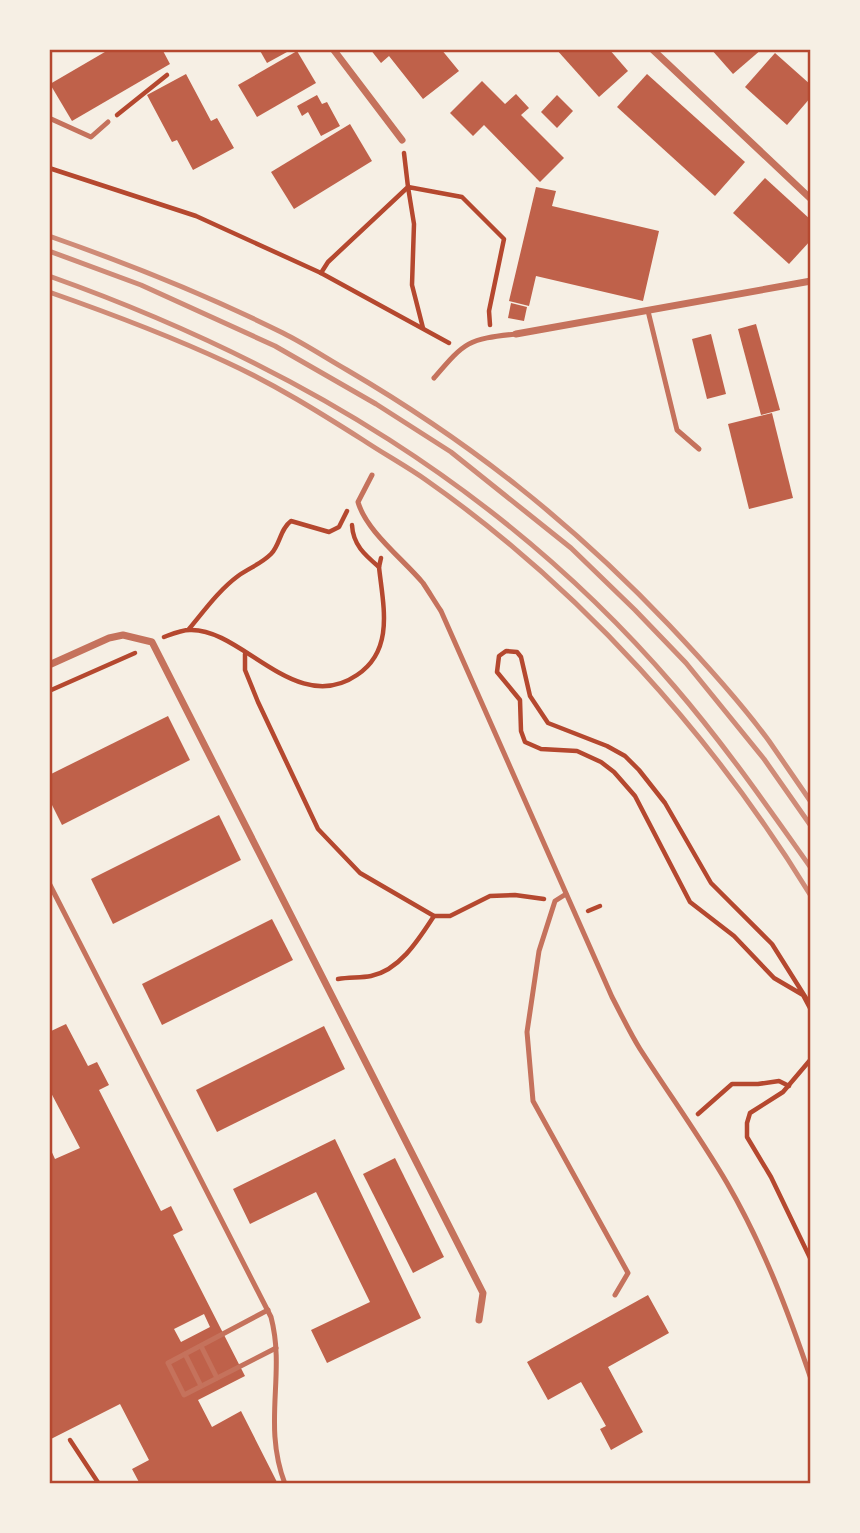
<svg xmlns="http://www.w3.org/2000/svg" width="860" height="1533" viewBox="0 0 860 1533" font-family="'Source Sans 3',sans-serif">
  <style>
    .building { fill: #bf614a; fill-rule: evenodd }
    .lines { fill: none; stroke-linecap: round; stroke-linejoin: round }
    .path { stroke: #b5482f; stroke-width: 4.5 }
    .service { stroke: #c5725c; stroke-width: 5 }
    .minor { stroke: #c5725c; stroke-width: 7 }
    .rail { stroke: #cf8b77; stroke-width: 5 }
    .neatline { fill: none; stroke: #b5482f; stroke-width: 2.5 }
  </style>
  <rect width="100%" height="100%" fill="#f6efe4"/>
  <g class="building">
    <path d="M110,49H162L170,64L72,121L50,84Z"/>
    <path d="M259,49H285L287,52L267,63Z"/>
    <path d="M370,49H441L459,71L423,99L389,56L381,63Z"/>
    <path d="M556,49H609L628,71L599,97Z"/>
    <path d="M711,49H762L733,74Z"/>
    <path d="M297,51L316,83L257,117L238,85Z"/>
    <path d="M775,53L811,85V97L787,125L745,87Z"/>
    <path d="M186,74L211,121L217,118L234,148L193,170L177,140L172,142L147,95Z"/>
    <path d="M647,74L745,162L715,196L617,107Z"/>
    <path d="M482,81L505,104L516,94L529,108L521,115L564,158L540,182L484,125L473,136L450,113Z"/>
    <path d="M317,95L322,104L327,102L340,126L321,136L308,112L302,116L297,106Z"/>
    <path d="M557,95L573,111L557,128L541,112Z"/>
    <path d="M350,124L372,161L294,209L271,172Z"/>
    <path d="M765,178L811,220V240L789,264L733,213Z"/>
    <path d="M536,187L556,191L552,206L659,231L643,301L536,276L529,306L509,301Z"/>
    <path d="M511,303L527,307L524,321L508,318Z"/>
    <path d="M756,324L780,410L761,415L738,329Z"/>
    <path d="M711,334L726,394L707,399L692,339Z"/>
    <path d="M772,413L793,498L749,509L728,424Z"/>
    <path d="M168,716L190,760L62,825L49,799V775Z"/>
    <path d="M219,815L241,860L113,924L91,879Z"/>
    <path d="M272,919L293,960L162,1025L142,984Z"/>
    <path d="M66,1024L88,1066L97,1062L109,1085L99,1090L161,1211L171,1206L183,1230L173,1235L245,1376L198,1400L212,1427L241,1411L278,1484H140L132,1469L149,1460L120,1404L49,1440V1146L55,1159L80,1148L49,1089V1032ZM204,1314L210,1327L181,1342L174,1329Z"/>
    <path d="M324,1026L345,1069L217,1132L196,1090Z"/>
    <path d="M335,1139L421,1318L327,1363L311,1330L370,1302L316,1192L250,1224L233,1189Z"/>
    <path d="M395,1158L444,1257L413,1273L363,1174Z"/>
    <path d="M648,1295L669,1333L608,1367L643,1432L611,1450L600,1429L606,1426L581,1382L548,1400L527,1362Z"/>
  </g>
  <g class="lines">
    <g class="path">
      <path d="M117,115L167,75"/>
      <path d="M49,168L196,216L321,273L449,343"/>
      <path d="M321,273L328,262L408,187L404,153"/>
      <path d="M423,328L412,285L414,224L408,187L462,197L504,239L489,311L490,325"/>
      <path d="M352,525C353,545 365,555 379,567"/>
      <path d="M189,629C204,611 219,590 238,576C249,568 261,564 271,554C280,545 280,529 291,521L329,532L339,527L347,511"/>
      <path d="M164,637C172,634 181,630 190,630C242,628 296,717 357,675C395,650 383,605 379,567L381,558"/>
      <path d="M245,654V670L258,702L318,829L360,873L434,916H450L490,896L515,895L544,899"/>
      <path d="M49,691L135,653"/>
      <path d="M588,911L600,906"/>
      <path d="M338,979C349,977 361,978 371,976C400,970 419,939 434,916"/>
      <path d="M811,1006L772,944L711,883L665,803L639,770L625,756L607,746L548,723L530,696L521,657L517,652L506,651L499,656L497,672L520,700L521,731L525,742L541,749L577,751L601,762L614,772L635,796L690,902L734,936L774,978L803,995L811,1010"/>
      <path d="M811,1059L783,1092L750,1113L747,1123V1137L771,1177L811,1260"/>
      <path d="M698,1114L732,1084H758L779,1081L789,1086"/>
      <path d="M70,1440L99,1484"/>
    </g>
    <g class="service">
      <path d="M49,118L91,137L108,122"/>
      <path d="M648,311L677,430L699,449"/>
      <path d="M434,378C465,342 467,339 516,334"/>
      <path d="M372,475L358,502C366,531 404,560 423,583C429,592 435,602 441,611L612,997C621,1014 630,1033 640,1049C669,1094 700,1137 727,1183C763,1245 788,1311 811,1379"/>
      <path d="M49,883L271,1317C286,1374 262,1424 285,1484"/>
      <path d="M566,894L555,901L539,951L527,1032L533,1101L628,1273L615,1295"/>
      <path d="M268,1310L168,1363L184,1395L276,1348"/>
      <path d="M201,1346L217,1378"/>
      <path d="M185,1354L201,1386"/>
    </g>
    <g class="minor">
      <path d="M333,49L402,140"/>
      <path d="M652,49L811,199"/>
      <path d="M516,334L811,281"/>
      <path d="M49,665L109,638L123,635L152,642L483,1293L479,1320"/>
    </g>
    <g class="rail">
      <path d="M49,236C129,264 207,295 283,333C305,344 326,358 347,370C470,442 571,522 669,625C704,662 739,700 769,741C783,761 797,782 811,802"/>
      <path d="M49,251L141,285L275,346L376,404L451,452L571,548L635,610L686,663L764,759L811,826"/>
      <path d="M49,276C291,362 506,490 674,686C724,744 767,806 811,868"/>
      <path d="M49,292C109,313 168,335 226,362C274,384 319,412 363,440C384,454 406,466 426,480C580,588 713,736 811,896"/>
    </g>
  </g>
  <rect width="860" height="1533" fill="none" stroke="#f6efe4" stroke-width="102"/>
  <rect x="51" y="51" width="758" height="1431" class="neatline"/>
</svg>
